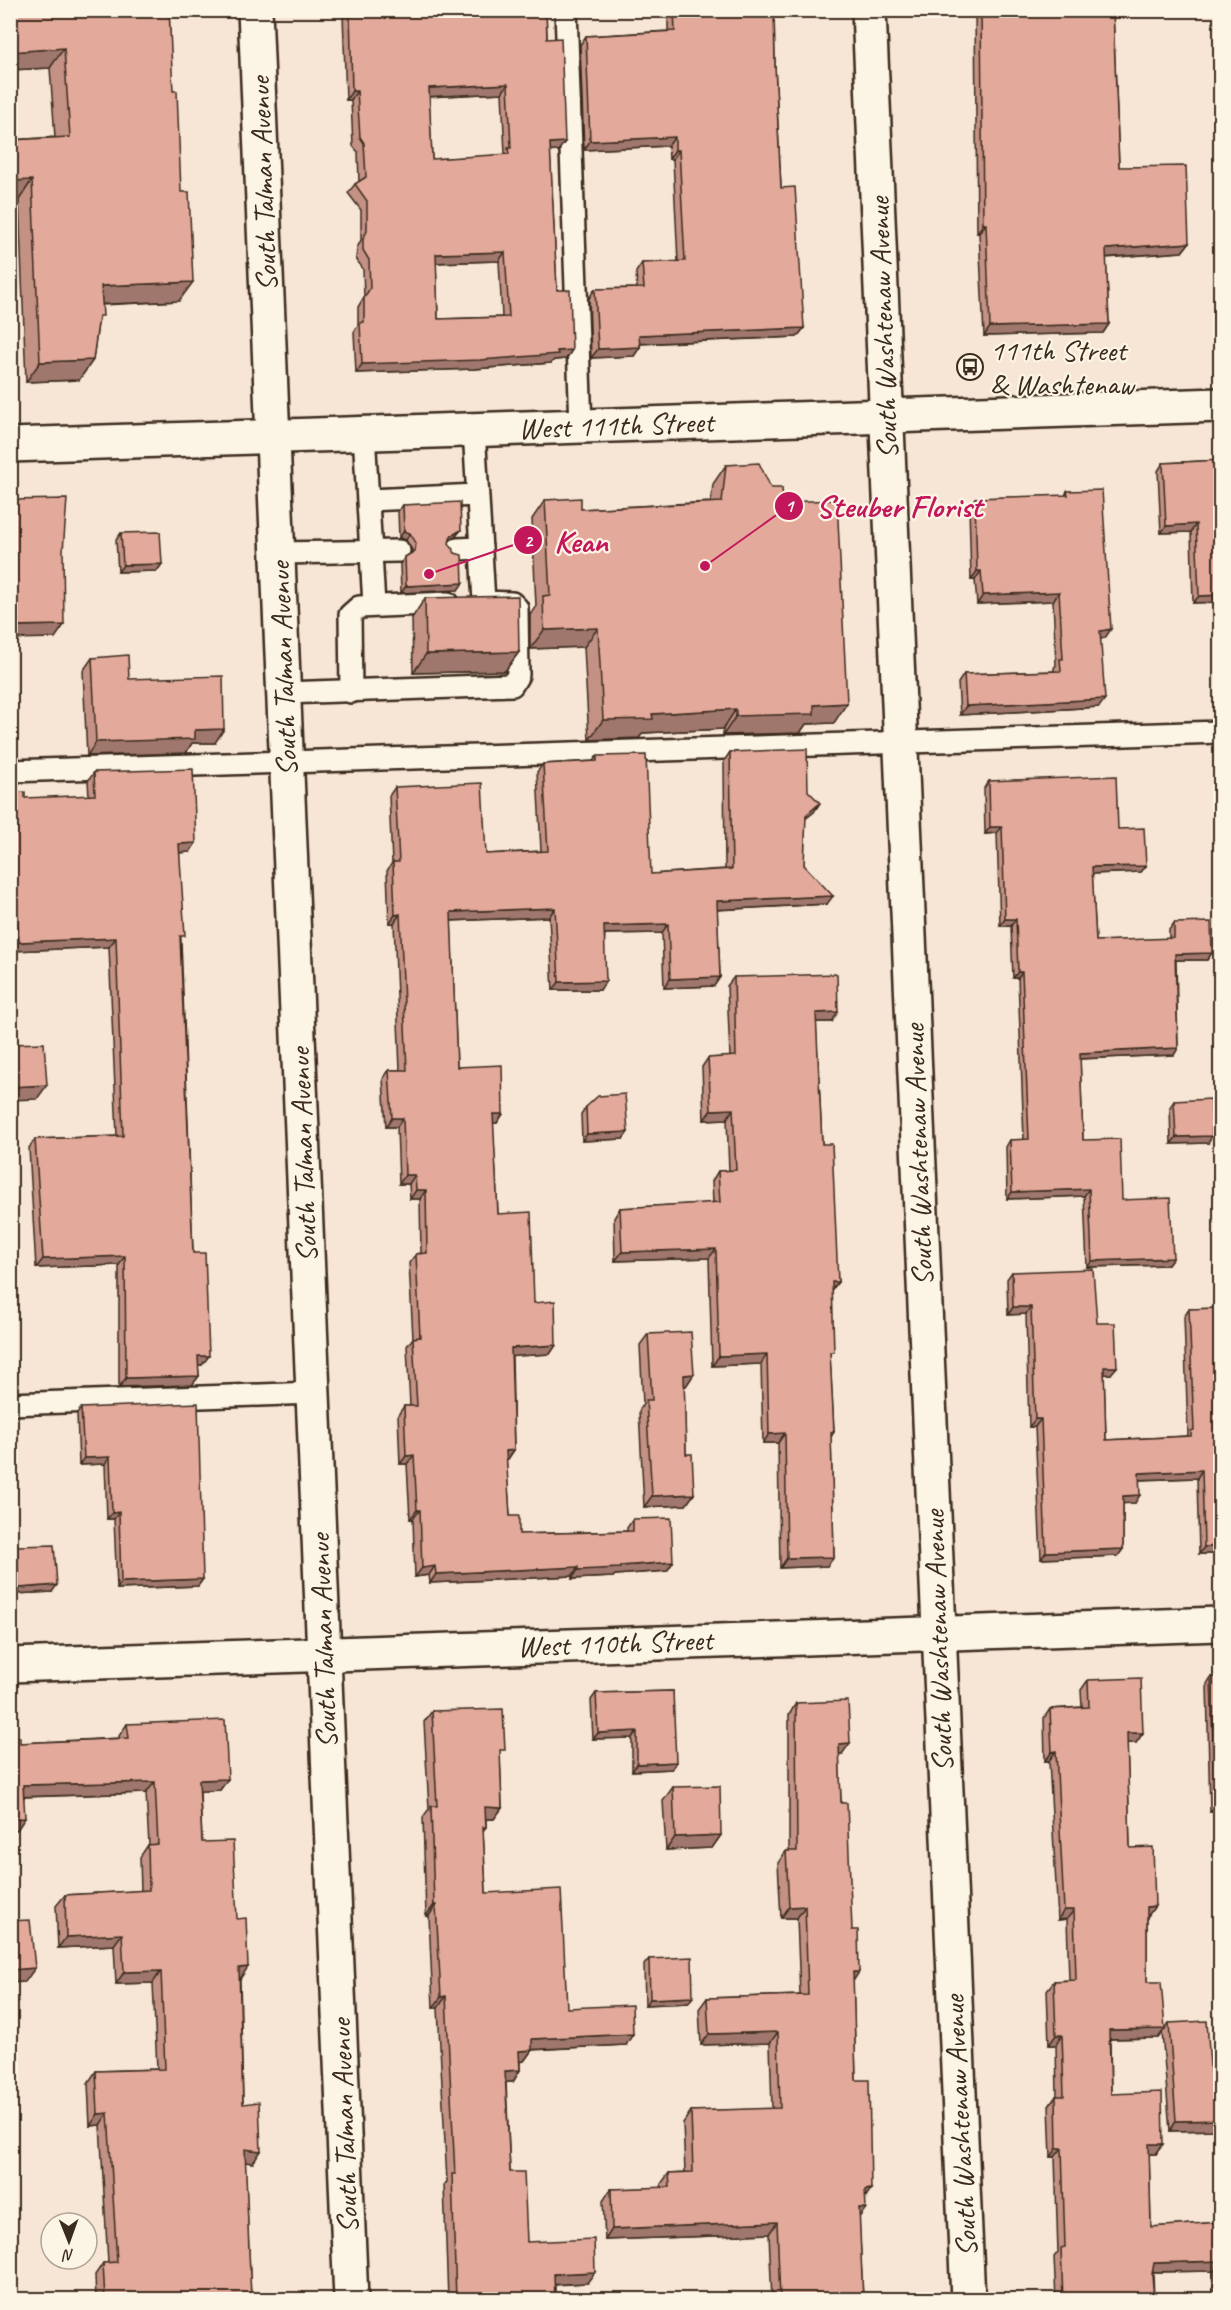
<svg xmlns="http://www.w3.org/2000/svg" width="1231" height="2310" viewBox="0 0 1231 2310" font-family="Caveat,sans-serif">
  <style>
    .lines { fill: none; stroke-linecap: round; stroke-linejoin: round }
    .service-casing { stroke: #3b2a1e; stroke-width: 26 }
    .minor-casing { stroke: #3b2a1e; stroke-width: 38 }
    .secondary-casing { stroke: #3b2a1e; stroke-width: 38 }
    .service { stroke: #fcf5e5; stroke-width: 21 }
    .minor { stroke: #fcf5e5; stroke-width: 33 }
    .secondary { stroke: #fcf5e5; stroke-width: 33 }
    .wall { fill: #c39285; stroke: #3b2a1e; stroke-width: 1.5; fill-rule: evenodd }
    .shaded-wall { fill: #9f776c; stroke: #3b2a1e; stroke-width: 1.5 }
    .building { fill: #e3aa9b; stroke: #3b2a1e; stroke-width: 1.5; fill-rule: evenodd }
    .labels { text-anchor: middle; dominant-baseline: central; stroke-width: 4.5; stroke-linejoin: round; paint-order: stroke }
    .street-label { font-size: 30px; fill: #3b2a1e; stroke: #fcf5e5 }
    .poi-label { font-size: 30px; fill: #3b2a1e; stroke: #fcf5e5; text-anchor: start }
    .leader { fill: none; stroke: #c2185b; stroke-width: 2 }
    .callout-dot { fill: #c2185b; stroke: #fcf5e5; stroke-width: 2 }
    .mark-label { font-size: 18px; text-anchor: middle; font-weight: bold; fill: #fff }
    .callout-label { font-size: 32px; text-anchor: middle; font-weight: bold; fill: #c2185b; stroke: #fcf5e5; stroke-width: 4.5; stroke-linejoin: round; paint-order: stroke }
  </style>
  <rect width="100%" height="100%" fill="#f7e6d6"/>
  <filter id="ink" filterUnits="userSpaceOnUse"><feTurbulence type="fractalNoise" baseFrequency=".0167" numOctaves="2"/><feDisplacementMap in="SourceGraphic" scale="12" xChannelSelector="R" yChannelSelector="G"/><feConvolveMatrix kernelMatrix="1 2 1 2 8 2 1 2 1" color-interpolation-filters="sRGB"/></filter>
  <g filter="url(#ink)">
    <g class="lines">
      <defs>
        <g id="service">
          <path d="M566,10L581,426"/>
          <path d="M364,433L374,605"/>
          <path d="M369,500L477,495"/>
          <path d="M457,549L481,548"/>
          <path d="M278,553L399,551"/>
          <path d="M351,692L350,615L359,607L448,603"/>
          <path d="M284,693L512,685L518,675L517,608L512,603L484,602L474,429"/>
          <path d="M10,771L1220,732"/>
          <path d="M10,1404L313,1393"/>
        </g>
        <g id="minor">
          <path d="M255,10L351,2300"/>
          <path d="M869,10L968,2300"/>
          <path d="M10,1665L1220,1624"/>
        </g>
        <path id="secondary" d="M10,445L1220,405"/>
      </defs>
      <use href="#service" class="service-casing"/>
      <use href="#minor" class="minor-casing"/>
      <use href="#secondary" class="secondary-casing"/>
      <use href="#service" class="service"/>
      <use href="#minor" class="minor"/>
      <use href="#secondary" class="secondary"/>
    </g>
    <g class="wall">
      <path d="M10,10H169L179,301L102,305L98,324L93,360L79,380L26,382L19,200H10V140L55,137L50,68L10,70Z"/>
      <path d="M347,10H546L547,39L558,151H550L557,290L572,350L566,359L554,360L551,363L474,369L356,373L354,332L358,325V307L364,297L363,269L356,259L357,248L361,240V210L348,193L355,184L359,182L358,152L353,146L351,100H346L343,15ZM502,93L505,153L504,155L432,159L429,97ZM499,261L502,317L438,319L436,263Z"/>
      <path d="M668,10H774L775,65L781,188L804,328L797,337L640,344V347L634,356L591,358L589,298L595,289L637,288L636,272L642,263L678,262L673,159H669L668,146L584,150L580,45L586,36L668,31Z"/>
      <path d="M975,10H1113L1119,167L1189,243L1182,252L1106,258L1109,324L1103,333L984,336L979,233H977Z"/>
      <path d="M1221,460V602L1193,603L1191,532L1161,533L1158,471L1163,463Z"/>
      <path d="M726,465L771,488L783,502L834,723L806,724L800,733L723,735V729L643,733L639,738L589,740L584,647L530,649V615L536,606L532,519L545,500L581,509L711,502L713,484Z"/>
      <path d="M1067,491L1105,638L1100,639L1099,707L960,715L958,683L964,674L1054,671V668L1056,665L1053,601L977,604L975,580H971L969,507L975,498L1065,496Z"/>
      <path d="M403,505L461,530L456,536L450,540L449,543L458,590L401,593L400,564L405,557L411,553L412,550L406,540L399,538L398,511Z"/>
      <path d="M121,533L162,564L157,571L118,572L116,540Z"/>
      <path d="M425,598L519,652L505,671L413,673L412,618Z"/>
      <path d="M92,658L129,679L215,743H192L186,753L87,756L83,671Z"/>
      <path d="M730,752L808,791L814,812L805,819L804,865L827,904L717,910L720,977L714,986L664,988L662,933L605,934L600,990H553L549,917L451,921L457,1067L503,1114L497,1123H493L498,1214L534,1303L556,1345L550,1354L512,1356L514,1450L508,1459H506L510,1516L519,1534L627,1531V1528L633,1519L673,1562L667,1571L615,1575L613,1577L572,1579V1576L430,1583L429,1575L415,1577L413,1519H410L407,1464H400L398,1415L404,1406H410L407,1346L413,1338L409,1263L416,1254L421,1253L420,1199H410L409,1184H399L397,1127H386L383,1079L389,1070H400L394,923H389L387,871L392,863L389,796L395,787L486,854L541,851L537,772L543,764L593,761L597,756L651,874L725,869L724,761Z"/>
      <path d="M94,772L190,852L179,853L181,941L193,1253L202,1365H198L199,1376L192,1385L119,1387V1265L36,1268L29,1148L35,1139L117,1136L109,947L12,951L11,911L89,796L88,781Z"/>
      <path d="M989,781L1118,829L1146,866L1141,872L1092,874L1096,941L1169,939V930L1174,923L1212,953L1207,960H1176L1178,1048L1174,1055L1080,1059L1083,1140L1122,1200L1173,1258L1168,1265L1087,1267L1084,1196L1007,1199L1006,1147L1010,1140H1024L1018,978H1013L1011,926H1000L997,833L985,834L984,788Z"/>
      <path d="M734,977L832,1022H816L822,1144L838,1282L832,1290L830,1357L834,1432L831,1437L834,1557L827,1566L780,1568L778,1443H763L761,1364L712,1366L709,1258L615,1261L614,1218L620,1208L713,1203L712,1181L718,1171H729L727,1119L704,1120L702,1067L708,1058L730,1057L727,986Z"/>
      <path d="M1174,1101L1208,1143L1171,1144L1170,1107Z"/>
      <path d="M586,1107L628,1132L623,1139L582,1141L581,1114Z"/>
      <path d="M1012,1272L1097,1323L1111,1374H1104L1106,1440L1187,1436L1188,1434L1184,1317L1189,1309L1221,1308V1554H1199L1197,1478L1139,1480L1135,1503H1123V1549L1118,1556L1041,1559L1035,1427H1029L1026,1314L1008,1315L1007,1279Z"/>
      <path d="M648,1334L694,1374L686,1386H684L686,1454L694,1494L686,1505L644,1507L639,1411L643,1404L640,1345Z"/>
      <path d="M81,1408L203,1579L198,1586L117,1589L114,1519H107L105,1464L79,1465L77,1414Z"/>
      <path d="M17,1546L52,1592L14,1594L12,1553Z"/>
      <path d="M1211,1677H1221V1812H1210L1207,1684Z"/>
      <path d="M1088,1680L1143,1733L1136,1743H1127L1130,1848L1155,1906L1147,1916V1982L1165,2029L1158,2038L1110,2039L1111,2094L1163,2144L1156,2154H1149L1151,2227L1221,2222V2300H1214V2271L1153,2272L1154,2300H1056L1054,2257L1058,2252L1055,2157H1051L1049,2106L1056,2096H1057L1056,2045H1049L1047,1990L1054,1981L1069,1980L1067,1919L1058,1920L1049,1761H1045L1044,1718L1050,1709L1082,1707L1081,1690Z"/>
      <path d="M673,1691L672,1769L632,1771V1738L593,1739L591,1700L596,1693Z"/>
      <path d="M796,1703L842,1754H839L841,1803L853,1981L856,2080L865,2198L859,2217L863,2300H772L769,2234L605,2240L603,2201L611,2189L662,2188L661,2184L669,2173L685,2172L683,2123L691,2111L772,2109L770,2043L701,2045L699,2009L707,1998L800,1995L797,1918H781L778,1863L786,1851H789V1715Z"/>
      <path d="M432,1711L500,1756L502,1808L494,1819H486V1827L483,1831L486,1893L567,2008L626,2045L532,2050L524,2061L520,2062V2070L513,2082H506L510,2172L527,2242L587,2283L555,2285V2300H448L444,2185L447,2182L438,2008H433L429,1916H426L423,1817L429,1809L424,1722Z"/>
      <path d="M127,1724L228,1779L220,1790L200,1791L202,1842L240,1979L243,2104L253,2163L245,2162L251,2300H96L95,2275L103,2263H108L100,2125L90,2126L88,2083L96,2071L157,2069L153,1983L116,1984L114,1945L58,1948L56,1906L65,1895L141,1891L140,1857L148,1845H149L146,1793L24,1797L17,1830L20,1743L119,1738V1736Z"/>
      <path d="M673,1787L721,1835L712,1848L666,1850L663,1801Z"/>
      <path d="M649,1959L688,2003L645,2005L644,1965Z"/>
      <path d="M1169,2023L1211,2081L1221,2080V2222L1219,2130L1170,2131L1162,2032Z"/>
    </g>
    <g class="shaded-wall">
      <path d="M64,48L50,68L10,70V52Z"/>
      <path d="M508,84L502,93L422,97L429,88Z"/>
      <path d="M352,91H357L351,100H346Z"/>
      <path d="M675,137L668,146L584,150L590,141Z"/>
      <path d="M565,142L558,151L544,152L550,143Z"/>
      <path d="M675,150H679L673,159H669Z"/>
      <path d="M32,180L19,200H10V181Z"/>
      <path d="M983,224H986L979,233H977Z"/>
      <path d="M1189,243L1182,252L1099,258L1106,249Z"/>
      <path d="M505,252L499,261L430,263L436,254Z"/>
      <path d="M193,282L179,301L88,305L101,286Z"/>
      <path d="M1109,324L1103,333L984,336L990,327Z"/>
      <path d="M804,328L797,337L633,344L639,335Z"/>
      <path d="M640,347L634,356L591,358L598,349Z"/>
      <path d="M572,350L566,359L554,360L551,363L474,369L356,373L362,364Z"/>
      <path d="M93,360L79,380L26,382L40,362Z"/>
      <path d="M1196,524L1191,532L1161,533L1166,526Z"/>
      <path d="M461,530L456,536L446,543L451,536Z"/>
      <path d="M404,531L410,533L406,540L399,538Z"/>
      <path d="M162,564L157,571L118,572L123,565Z"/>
      <path d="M977,571H981L975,580H971Z"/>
      <path d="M463,583L458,590L401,593L406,586Z"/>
      <path d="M1059,592L1053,601L977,604L983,595Z"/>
      <path d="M1221,595V602L1193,603L1199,596Z"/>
      <path d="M64,625L55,638L10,639V626Z"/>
      <path d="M598,628L584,647L530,649L544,630Z"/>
      <path d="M1111,629L1105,638L1093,640L1100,631Z"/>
      <path d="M519,652L505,671L413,673L426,654Z"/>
      <path d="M1105,699L1099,707L960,715L966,706Z"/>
      <path d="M847,703L834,723L806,724L800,733L723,735L736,716L814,705Z"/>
      <path d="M736,709L723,729L643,733L639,738L589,740L603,720L652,714Z"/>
      <path d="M224,729L215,743H192L186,753L87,756L96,742L195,730Z"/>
      <path d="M820,803L814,812L799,824L806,815Z"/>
      <path d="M990,827H1002L997,833L985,834Z"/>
      <path d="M196,843L190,852L173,853L179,844Z"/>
      <path d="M1146,866L1141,872L1087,874L1092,867Z"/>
      <path d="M833,896L827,904L711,910L717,901Z"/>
      <path d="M10,902H17L10,911Z"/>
      <path d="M555,908L549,917L445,921L451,912Z"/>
      <path d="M400,914L394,923H389L395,915Z"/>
      <path d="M1005,919H1016L1011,926H1000Z"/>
      <path d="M668,924L662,933L598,934L604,926Z"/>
      <path d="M116,938L109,947L12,951L19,942Z"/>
      <path d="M1212,953L1207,960H1171L1175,954Z"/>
      <path d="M1018,972H1022L1018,978H1013Z"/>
      <path d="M720,977L714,986L664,988L670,979Z"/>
      <path d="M606,981L600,990H553L559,982Z"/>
      <path d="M838,1012L832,1022H809L816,1013Z"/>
      <path d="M1178,1048L1174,1055L1075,1059L1080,1053Z"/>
      <path d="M47,1085L37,1099L10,1100V1087Z"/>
      <path d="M733,1109L727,1119L704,1120L711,1110Z"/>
      <path d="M493,1114H503L497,1123H487Z"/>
      <path d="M392,1118H403L397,1127H386Z"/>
      <path d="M628,1132L623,1139L582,1141L587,1134Z"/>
      <path d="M1212,1136L1208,1143L1171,1144L1176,1137Z"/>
      <path d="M405,1175H415L409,1184H399Z"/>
      <path d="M1089,1189L1084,1196L1007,1199L1012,1192Z"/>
      <path d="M416,1190H426L420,1199H410Z"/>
      <path d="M716,1249L709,1258L615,1261L622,1252Z"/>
      <path d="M125,1256L119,1265L36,1268L43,1259Z"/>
      <path d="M1173,1258L1168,1265L1087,1267L1092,1261Z"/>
      <path d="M832,1282H838L831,1291Z"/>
      <path d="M1013,1307H1031L1026,1314L1008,1315Z"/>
      <path d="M556,1345L550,1354L505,1357L511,1348Z"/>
      <path d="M767,1354L761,1364L712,1366L719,1356Z"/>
      <path d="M198,1356H209L202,1365H192Z"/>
      <path d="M1104,1367H1117L1111,1374L1098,1375Z"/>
      <path d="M694,1374L686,1386H676L684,1375Z"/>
      <path d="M199,1376L192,1385L119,1387L126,1378Z"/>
      <path d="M1035,1419H1041L1035,1427H1029Z"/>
      <path d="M785,1433L778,1443H763L769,1434Z"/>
      <path d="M514,1450L508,1459L500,1460L506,1451Z"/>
      <path d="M414,1455L407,1464H400L406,1456Z"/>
      <path d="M110,1457L105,1464L79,1465L84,1458Z"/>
      <path d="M1202,1470L1197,1478L1134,1480L1139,1473Z"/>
      <path d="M694,1494L686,1505L644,1507L652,1496Z"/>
      <path d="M1140,1495L1135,1503L1118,1504L1123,1496Z"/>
      <path d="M417,1510H420L413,1519H410Z"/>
      <path d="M119,1512L114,1519H107L112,1513Z"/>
      <path d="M1221,1546V1554H1199L1204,1547Z"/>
      <path d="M1123,1549L1118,1556L1041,1559L1046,1552Z"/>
      <path d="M834,1557L827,1566L780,1568L787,1558Z"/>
      <path d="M673,1562L667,1571L615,1575L613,1577L572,1579L578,1570L620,1566Z"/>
      <path d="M435,1566L429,1575L415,1577L422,1568Z"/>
      <path d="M578,1567L572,1576L430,1583L436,1574Z"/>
      <path d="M203,1579L198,1586L117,1589L121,1582Z"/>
      <path d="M57,1585L52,1592L14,1594L19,1588Z"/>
      <path d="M637,1731L632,1738L593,1739L598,1733Z"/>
      <path d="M1127,1733H1143L1136,1743H1120Z"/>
      <path d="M850,1743L842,1754L831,1755L839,1744Z"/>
      <path d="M1056,1751L1049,1761H1045L1052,1752Z"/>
      <path d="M676,1762L672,1769L632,1771L637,1764Z"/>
      <path d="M228,1779L220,1790L191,1792L199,1780Z"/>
      <path d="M155,1782L146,1793L15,1797L23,1785Z"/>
      <path d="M1221,1805V1812H1210L1215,1806Z"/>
      <path d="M485,1807L502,1808L494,1819H477Z"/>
      <path d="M25,1818L17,1830H10V1819Z"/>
      <path d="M721,1835L712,1848L666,1850L675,1837Z"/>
      <path d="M434,1905H436L429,1916H426Z"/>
      <path d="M805,1906L797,1918H781L789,1907Z"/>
      <path d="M1155,1906L1148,1916H1140L1147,1907Z"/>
      <path d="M1064,1910H1074L1067,1919L1058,1920Z"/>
      <path d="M122,1934L114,1945L58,1948L66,1937Z"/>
      <path d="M248,1967L240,1979L231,1980L239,1968Z"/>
      <path d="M35,1968L25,1982L10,1983V1970Z"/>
      <path d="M161,1971L153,1983L116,1984L124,1972Z"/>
      <path d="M853,1972H859L852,1983Z"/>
      <path d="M446,1996L438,2008H433L441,1997Z"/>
      <path d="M693,1997L688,2003L645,2005L650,1999Z"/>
      <path d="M1165,2029L1158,2038L1103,2039L1109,2030Z"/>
      <path d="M778,2032L770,2043L701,2045L709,2034Z"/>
      <path d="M633,2034L626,2045L524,2050L532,2039Z"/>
      <path d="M1056,2035H1062L1056,2045H1049Z"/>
      <path d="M532,2050L524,2061L512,2062L519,2051Z"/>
      <path d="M520,2070L513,2082H498L505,2071Z"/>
      <path d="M108,2113L100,2125L90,2126L98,2114Z"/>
      <path d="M1221,2120V2128L1219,2130L1170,2131L1176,2121Z"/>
      <path d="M1149,2144H1163L1156,2154H1142Z"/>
      <path d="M1057,2148H1062L1055,2157H1051Z"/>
      <path d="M245,2149L261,2151L253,2163L236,2161Z"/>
      <path d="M871,2189L863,2201L865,2190Z"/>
      <path d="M859,2208H866L858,2219Z"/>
      <path d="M777,2222L769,2234L605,2240L612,2229Z"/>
      <path d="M1221,2261L1214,2271L1148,2272L1154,2263Z"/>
      <path d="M595,2272L587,2283L546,2285L554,2274Z"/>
    </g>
    <g class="building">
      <path d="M10,10H169L173,91H177L181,192H189L193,282L101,286L103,316H99L93,360L40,362L32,180L10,181V140L70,137L64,48L10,52Z"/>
      <path d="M350,10H546L547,39L561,38L565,142L550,143L557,290H570L572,350L557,351L558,354L480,360L362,364L360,323L364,322V298L370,288L369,260L363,250V239L367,231V201L355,184L366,177L364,143L360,137L357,91H352ZM508,84L511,148H508L509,154L432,159L429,88ZM505,252L509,317L438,319L436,254Z"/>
      <path d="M674,10H774L775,65L781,188L795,187L804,328L639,335L640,347L598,349L595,289L644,288L642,263L685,261L679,150H675V137L590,141L586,36L675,31Z"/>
      <path d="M981,10H1113L1119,167L1186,166L1189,243L1106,249L1109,324L990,327L986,224H983Z"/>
      <path d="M1221,460V595L1199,596L1196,524L1166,526L1163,463Z"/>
      <path d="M759,463L771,488H782L783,502L837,500L847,703L814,705V714L736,716V709L652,714L653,719L603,720L598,628L544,630L543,596L550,595L545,500L581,498V509L722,502L726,465Z"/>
      <path d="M1102,490L1111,629L1100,631L1105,699L966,706L964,674L1061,671L1060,659H1063L1059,592L983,595L981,571H977L975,498L1068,495L1067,491Z"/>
      <path d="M67,499L63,551L64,625L10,626V500Z"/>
      <path d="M460,502L461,530L451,536L449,543L455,553L462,555L463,583L406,586L405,557L415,551L416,543L410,533L404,531L403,505Z"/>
      <path d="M160,532L162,564L123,565L121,533Z"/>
      <path d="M518,596L519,652L426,654L425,598Z"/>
      <path d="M128,655L129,679L223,676L224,729L195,730V739L96,742L92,658Z"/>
      <path d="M807,749L808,791L820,803L806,815L804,865L833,896L717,901L720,977L670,979L668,924L604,926L606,981L559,982L555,908L451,912L457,1067L502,1065L503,1114H493L498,1214L531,1212L534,1303L555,1301L556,1345L511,1348L514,1450L506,1451L510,1516H519V1534L633,1531V1519L671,1518L673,1562L620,1566V1568L578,1570V1567L436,1574L435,1566L422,1568L420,1510H417L414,1455L406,1456L404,1406H417L413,1338L420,1337L416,1254L427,1253L426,1190H416L415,1175H405L403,1118H392L389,1070H407L400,914L395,915L393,862H399L395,787L482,783L486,854L548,851L543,764L597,761V756L646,755L651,874L732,869L730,752Z"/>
      <path d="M193,769L196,843L179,844L185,936H180L193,1253H205L209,1356H198L199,1376L126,1378L125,1256L43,1259L35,1139L123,1136L116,938L19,942L17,902H10V793L25,792V798L95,795L94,772Z"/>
      <path d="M1116,776L1118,829L1144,828L1146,866L1092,867L1096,941L1174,938V923L1211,922L1212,953L1175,954L1178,1048L1080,1053L1083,1140L1120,1139L1122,1200L1170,1198L1173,1258L1092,1261L1089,1189L1012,1192L1010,1140L1029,1139L1022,972H1018L1016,919H1005L1002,827H990L989,781Z"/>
      <path d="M837,974L838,1012L816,1013L822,1144H832L838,1282H832L834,1352H830L834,1432H831L834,1557L787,1558L785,1433L769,1434L767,1354L719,1356L716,1249L622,1252L620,1208L720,1202L718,1171L736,1170L733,1109L711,1110L708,1058L736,1056L734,977Z"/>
      <path d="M44,1043L47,1085L10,1087V1044Z"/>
      <path d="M625,1094L628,1132L587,1134L586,1107L598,1096Z"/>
      <path d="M1211,1099L1212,1136L1176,1137L1174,1101Z"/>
      <path d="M1093,1269L1097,1323H1115L1117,1367H1104L1106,1440L1191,1436V1431L1194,1430L1189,1309L1221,1308V1546L1204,1547L1202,1470L1139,1473L1140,1495L1123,1496V1549L1046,1552L1041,1419H1035L1031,1307H1013L1012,1272Z"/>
      <path d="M691,1332L694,1374L684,1375L686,1454H692L694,1494L652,1496L646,1400H652L648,1334Z"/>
      <path d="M198,1403L203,1579L121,1582L119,1512L112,1513L110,1457L84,1458L81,1408Z"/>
      <path d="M54,1545L57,1585L19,1588L17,1546Z"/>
      <path d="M1211,1677H1221V1805L1215,1806Z"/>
      <path d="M1141,1678L1143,1733H1127L1130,1848L1153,1847L1155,1906L1147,1907V1982H1161L1165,2029L1109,2030L1111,2094L1162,2092L1163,2144H1149L1151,2227L1221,2222V2261L1154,2263L1152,2274L1154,2300H1063L1061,2248L1065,2247L1062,2148H1057L1056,2096H1064L1062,2035H1056L1054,1981L1076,1980L1074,1910H1064L1056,1751L1052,1752L1050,1709L1089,1707L1088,1680Z"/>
      <path d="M673,1691L676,1762L637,1764V1731L598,1733L596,1693Z"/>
      <path d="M848,1701L850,1743L839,1744L841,1803H847L852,1930H858L859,1972H853L856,2080H869L871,2189L865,2190L866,2208H859L863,2300H780L777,2222L612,2229L611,2189L670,2187L669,2173L693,2172L691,2111L780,2108L778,2032L709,2034L707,1998L808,1995L805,1906L789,1907L786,1851H797L796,1703Z"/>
      <path d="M503,1709L505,1750H500L502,1808L485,1807L486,1827H483L486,1893L561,1889L567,2008L632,2005L633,2034L532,2039V2050L519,2051L520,2070L505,2071L510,2172H524L527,2242L594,2239L595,2272L554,2274L555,2300H456L452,2174H455L446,1996L441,1997L436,1905H434L431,1806H437L432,1711Z"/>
      <path d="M225,1720L228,1779L199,1780L202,1842L233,1841L237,1919L246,1918L248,1967L239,1968L243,2104L259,2102L261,2151L245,2149L251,2300H105L103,2263L117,2262L108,2113L98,2114L96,2071L165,2069L161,1971L124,1972L122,1934L66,1937L65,1895L149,1890L148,1845L158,1844L155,1782L23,1785L25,1818L10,1819V1737H20V1743L129,1738L127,1724Z"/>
      <path d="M720,1786L721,1835L675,1837L673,1787Z"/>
      <path d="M30,1920L35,1968L10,1970V1921Z"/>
      <path d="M692,1957L693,1997L650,1999L649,1959Z"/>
      <path d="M1207,2021L1211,2081L1221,2080V2120L1176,2121L1169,2023Z"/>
    </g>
  </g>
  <defs>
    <symbol id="bus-ring" viewBox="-11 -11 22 22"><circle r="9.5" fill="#fcf5e5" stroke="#3b2a1e" stroke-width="1.5"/><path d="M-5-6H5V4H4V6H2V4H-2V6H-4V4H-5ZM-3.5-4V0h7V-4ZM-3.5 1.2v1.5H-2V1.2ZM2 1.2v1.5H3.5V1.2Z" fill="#3b2a1e"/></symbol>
  </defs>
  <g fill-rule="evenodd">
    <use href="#bus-ring" x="955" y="352" width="30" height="30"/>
  </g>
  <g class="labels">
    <g class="street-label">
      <text transform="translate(263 184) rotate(-92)">South Talman Avenue</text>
      <text transform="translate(883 328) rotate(-92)">South Washtenaw Avenue</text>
      <text transform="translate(616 425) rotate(-2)">West 111th Street</text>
      <text transform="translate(283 669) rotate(-92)">South Talman Avenue</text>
      <text transform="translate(303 1155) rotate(-92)">South Talman Avenue</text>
      <text transform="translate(918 1155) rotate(-92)">South Washtenaw Avenue</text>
      <text transform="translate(323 1641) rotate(-92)">South Talman Avenue</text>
      <text transform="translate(938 1641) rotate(-92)">South Washtenaw Avenue</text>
      <text transform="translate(615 1643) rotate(-2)">West 110th Street</text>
      <text transform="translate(344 2126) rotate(-92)">South Talman Avenue</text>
      <text transform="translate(960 2126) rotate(-93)">South Washtenaw Avenue</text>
    </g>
    <g class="poi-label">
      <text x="990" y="350">111th Street<tspan x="990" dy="34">&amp; Washtenaw</tspan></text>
    </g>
  </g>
  <path class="leader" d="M705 566L789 506M429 574L528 540"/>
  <g class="callout-dot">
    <circle cx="705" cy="566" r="6"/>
    <circle cx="429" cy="574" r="6"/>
    <circle cx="789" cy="506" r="15"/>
    <circle cx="528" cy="540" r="15"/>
  </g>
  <g class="mark-label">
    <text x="789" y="512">1</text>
    <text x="528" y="547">2</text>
  </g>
  <g class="callout-label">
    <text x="899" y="517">Steuber Florist</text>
    <text x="581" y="552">Kean</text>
  </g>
  <rect width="1231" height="2310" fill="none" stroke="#fcf5e5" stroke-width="36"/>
  <rect x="18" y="18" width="1195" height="2274" fill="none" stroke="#3b2a1e" stroke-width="2" filter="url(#ink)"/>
  <g transform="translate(69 2241) rotate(179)"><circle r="28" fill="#fcf5e5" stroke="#afa495" stroke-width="1.5"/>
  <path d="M0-4.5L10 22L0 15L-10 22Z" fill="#3b2a1e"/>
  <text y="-9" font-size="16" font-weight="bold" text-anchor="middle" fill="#3b2a1e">N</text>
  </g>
</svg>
